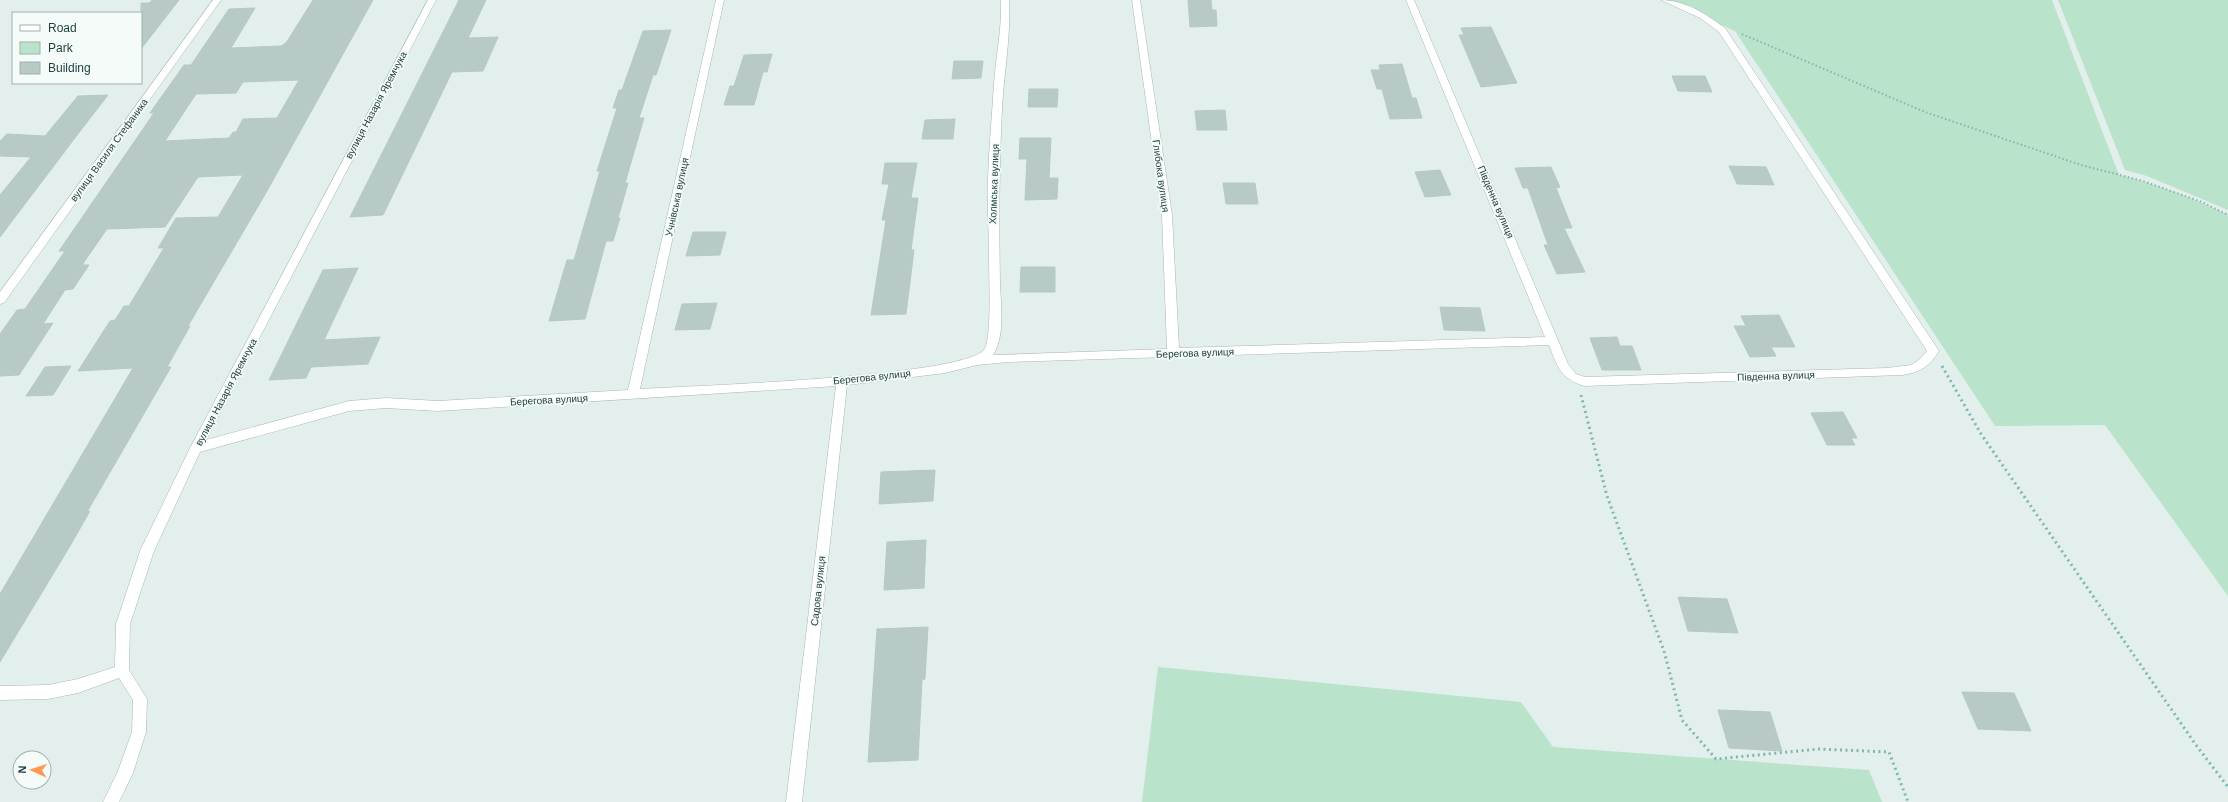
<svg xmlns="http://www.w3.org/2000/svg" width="2228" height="802" viewBox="0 0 2228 802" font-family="Arial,sans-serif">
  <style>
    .green { fill: #bae3cb }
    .building { fill: #b8cac5; stroke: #b5cac4; fill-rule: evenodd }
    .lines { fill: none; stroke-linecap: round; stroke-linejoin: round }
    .minor-casing { stroke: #a5b8b5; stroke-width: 1 }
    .path-far1 { stroke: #80b7ae; stroke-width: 2; stroke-dasharray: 1.5 2.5; stroke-linecap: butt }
    .path { stroke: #80b7ae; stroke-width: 3; stroke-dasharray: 2 3.5; stroke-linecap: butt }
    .minor { fill: #fff; fill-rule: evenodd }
    .labels { text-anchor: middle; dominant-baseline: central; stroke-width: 3.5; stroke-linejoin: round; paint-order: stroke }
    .street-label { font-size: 10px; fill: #20433f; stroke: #f5fbf9 }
  </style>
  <rect width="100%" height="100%" fill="#e3efec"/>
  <g class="green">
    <path d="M1665,0H2052L2119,175C2157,184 2193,198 2228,215V596L2105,425L1995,426L1735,31Z"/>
    <path d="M2058,0H2228V210L2147,176L2125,170Z"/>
    <path d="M1158,667L1521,702L1553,747L1869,770L1882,802H1142Z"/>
  </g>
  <g class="building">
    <path d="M152,0H179L141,49V3H149Z"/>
    <path d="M313,0H373L267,191L188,326H190L167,367H171L87,512L90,511L70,546L0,662V594L133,368L78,371L110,321L115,320L124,306H129L164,248H158L176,218L218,217L243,175L198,177L165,227L107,229L82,265H89L73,289L65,290L43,324L53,323L19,375L0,376V334L17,310L25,309L65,251H59L154,113H150L184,65H191L229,9L255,8L231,48L281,46L286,43ZM299,80L277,118L243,119L236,132H233L229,138L165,141L196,94L236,93L243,82Z"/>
    <path d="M459,0H486L468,38L498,37L483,71L452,72L383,215L350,217Z"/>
    <path d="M1188,0H1211L1212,10H1216L1217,26L1190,27Z"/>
    <path d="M1491,27L1517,83L1481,87L1459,35H1464L1461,28Z"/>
    <path d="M671,30L656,75H653L639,118H644L625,183H628L618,218H620L613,241H606L585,319L549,321L567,260H574L600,171H597L617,108H613L619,90H622L643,31Z"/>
    <path d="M772,54L767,72H763L754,105H724L730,86H734L744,55Z"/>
    <path d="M954,61H983L981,78L952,79Z"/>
    <path d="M1402,64L1412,98H1416L1422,118L1390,119L1382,89H1377L1371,70H1380L1379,65Z"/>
    <path d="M1672,76H1705L1712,92L1678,91Z"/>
    <path d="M1029,89H1058L1057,107H1028Z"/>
    <path d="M108,95L84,126L0,237V195L31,157L0,156V141L7,134L45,136L78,96Z"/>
    <path d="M1225,110L1227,130H1197L1195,111Z"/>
    <path d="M955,119L953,139H922L925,120Z"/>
    <path d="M1020,138H1051L1049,178H1058L1057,199L1025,200L1027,159H1019Z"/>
    <path d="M885,163H917L911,198H918L911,250H914L906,314L871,315L886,220H882L889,184H882Z"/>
    <path d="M1729,166L1766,167L1774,185L1737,184Z"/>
    <path d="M1551,167L1560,187L1556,188L1572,228H1564L1585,272L1557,274L1544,245H1548L1528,188H1523L1515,168Z"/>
    <path d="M1440,170L1451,195L1425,197L1415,172Z"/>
    <path d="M1223,183H1255L1258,204H1226Z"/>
    <path d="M693,232H726L720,255L686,256Z"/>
    <path d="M1021,267H1055V292H1020Z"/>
    <path d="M358,268L324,340L380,337L368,364L311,367L306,378L269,380L323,270Z"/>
    <path d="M717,303L710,329L675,330L682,304Z"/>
    <path d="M1440,307L1480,308L1485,331L1444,330Z"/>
    <path d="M1779,315L1795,347H1771L1776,356L1750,357L1734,326H1746L1741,316Z"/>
    <path d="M1617,337L1620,346H1632L1641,370H1602L1590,338Z"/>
    <path d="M71,366L53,395L26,396L45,367Z"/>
    <path d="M1843,412L1857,438H1851L1855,445H1827L1811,413Z"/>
    <path d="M935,470L933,501L879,504L881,472Z"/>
    <path d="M926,540L924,588L884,590L887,542Z"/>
    <path d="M1678,597L1727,599L1738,633L1688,631Z"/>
    <path d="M928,627L925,679L922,680L918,760L868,762L877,629Z"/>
    <path d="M1962,692L2014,693L2031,731L1978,729Z"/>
    <path d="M1718,710L1770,712L1782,751L1729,748Z"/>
  </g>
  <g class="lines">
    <defs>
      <g id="minor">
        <path d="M213,0H221L4,303L0,304V292Z"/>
        <path d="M428,0H436L206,440L349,401L386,398L438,401L628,390L716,0H724L640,389C691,386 959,377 984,350C992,341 989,275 989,259C989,233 987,205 988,179C989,147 992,115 994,84C996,55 1002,29 1001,0H1009C1011,36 1004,72 1002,109C999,167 999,225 1000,284C1001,307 1005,336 993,355L1167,349L1162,215L1132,0H1140L1172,215L1179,348L1545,337L1406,0H1414L1568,364L1576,374L1585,377L1887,368L1911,365L1919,360L1927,351L1719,32L1700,18L1661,0C1685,0 1706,14 1725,28L1939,351C1930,366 1919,373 1902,375L1584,386C1561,379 1557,366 1549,345L1008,362L977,365L945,373L847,385L802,802H786L836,386L438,411L386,408L349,411L200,452L154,551L130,624L129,670L147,699L146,732L133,773L119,802H103L118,771L132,732L133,700L119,678L78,693L48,699L0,700V686L48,685L78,679L115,667L116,624L140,551L190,448Z"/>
      </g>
    </defs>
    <use href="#minor" class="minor-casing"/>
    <path class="path-far1" d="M1742,34L1925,112L2081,165L2143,181L2202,202L2228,215"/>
    <g class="path">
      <path d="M1942,366L1981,434L2196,745L2228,787"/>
      <path d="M1581,395L1607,496L1664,651L1682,720L1716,759L1819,749L1889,752L1908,802"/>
    </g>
    <use href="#minor" class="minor"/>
  </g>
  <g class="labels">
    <g class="street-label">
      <text transform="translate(376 105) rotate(-62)">вулиця Назарія Яремчука</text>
      <text transform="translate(109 150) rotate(-54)">вулиця Василя Стефаника</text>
      <text transform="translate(1161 176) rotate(82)">Глибока вулиця</text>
      <text transform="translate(994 184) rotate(-88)">Холмська вулиця</text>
      <text transform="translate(677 197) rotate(-78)">Учнівська вулиця</text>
      <text transform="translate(1496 202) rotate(67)">Південна вулиця</text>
      <text transform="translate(1195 353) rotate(-2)">Берегова вулиця</text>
      <text transform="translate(1776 376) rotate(-2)">Південна вулиця</text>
      <text transform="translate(872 377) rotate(-6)">Берегова вулиця</text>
      <text transform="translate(226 392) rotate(-62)">вулиця Назарія Яремчука</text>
      <text transform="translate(549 400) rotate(-3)">Берегова вулиця</text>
      <text transform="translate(818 591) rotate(-84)">Садова вулиця</text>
    </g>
  </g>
  <rect x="12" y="12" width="130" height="72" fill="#f5fbf9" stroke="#a0b1af"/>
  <rect x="20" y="25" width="20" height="6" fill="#ffffff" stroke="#a0b1af"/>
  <text x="48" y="32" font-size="12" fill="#20433f">Road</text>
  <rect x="20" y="42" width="20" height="12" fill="#bae3cb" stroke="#a0b1af"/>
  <text x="48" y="52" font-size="12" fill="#20433f">Park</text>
  <rect x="20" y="62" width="20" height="12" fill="#b8cac5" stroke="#a0b1af"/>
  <text x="48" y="72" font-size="12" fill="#20433f">Building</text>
  <g transform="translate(32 770) rotate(273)"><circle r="19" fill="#f5fbf9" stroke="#a0b1af"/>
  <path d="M0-3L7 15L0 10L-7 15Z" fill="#ff9751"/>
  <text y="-6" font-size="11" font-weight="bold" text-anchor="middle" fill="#20433f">N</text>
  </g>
</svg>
